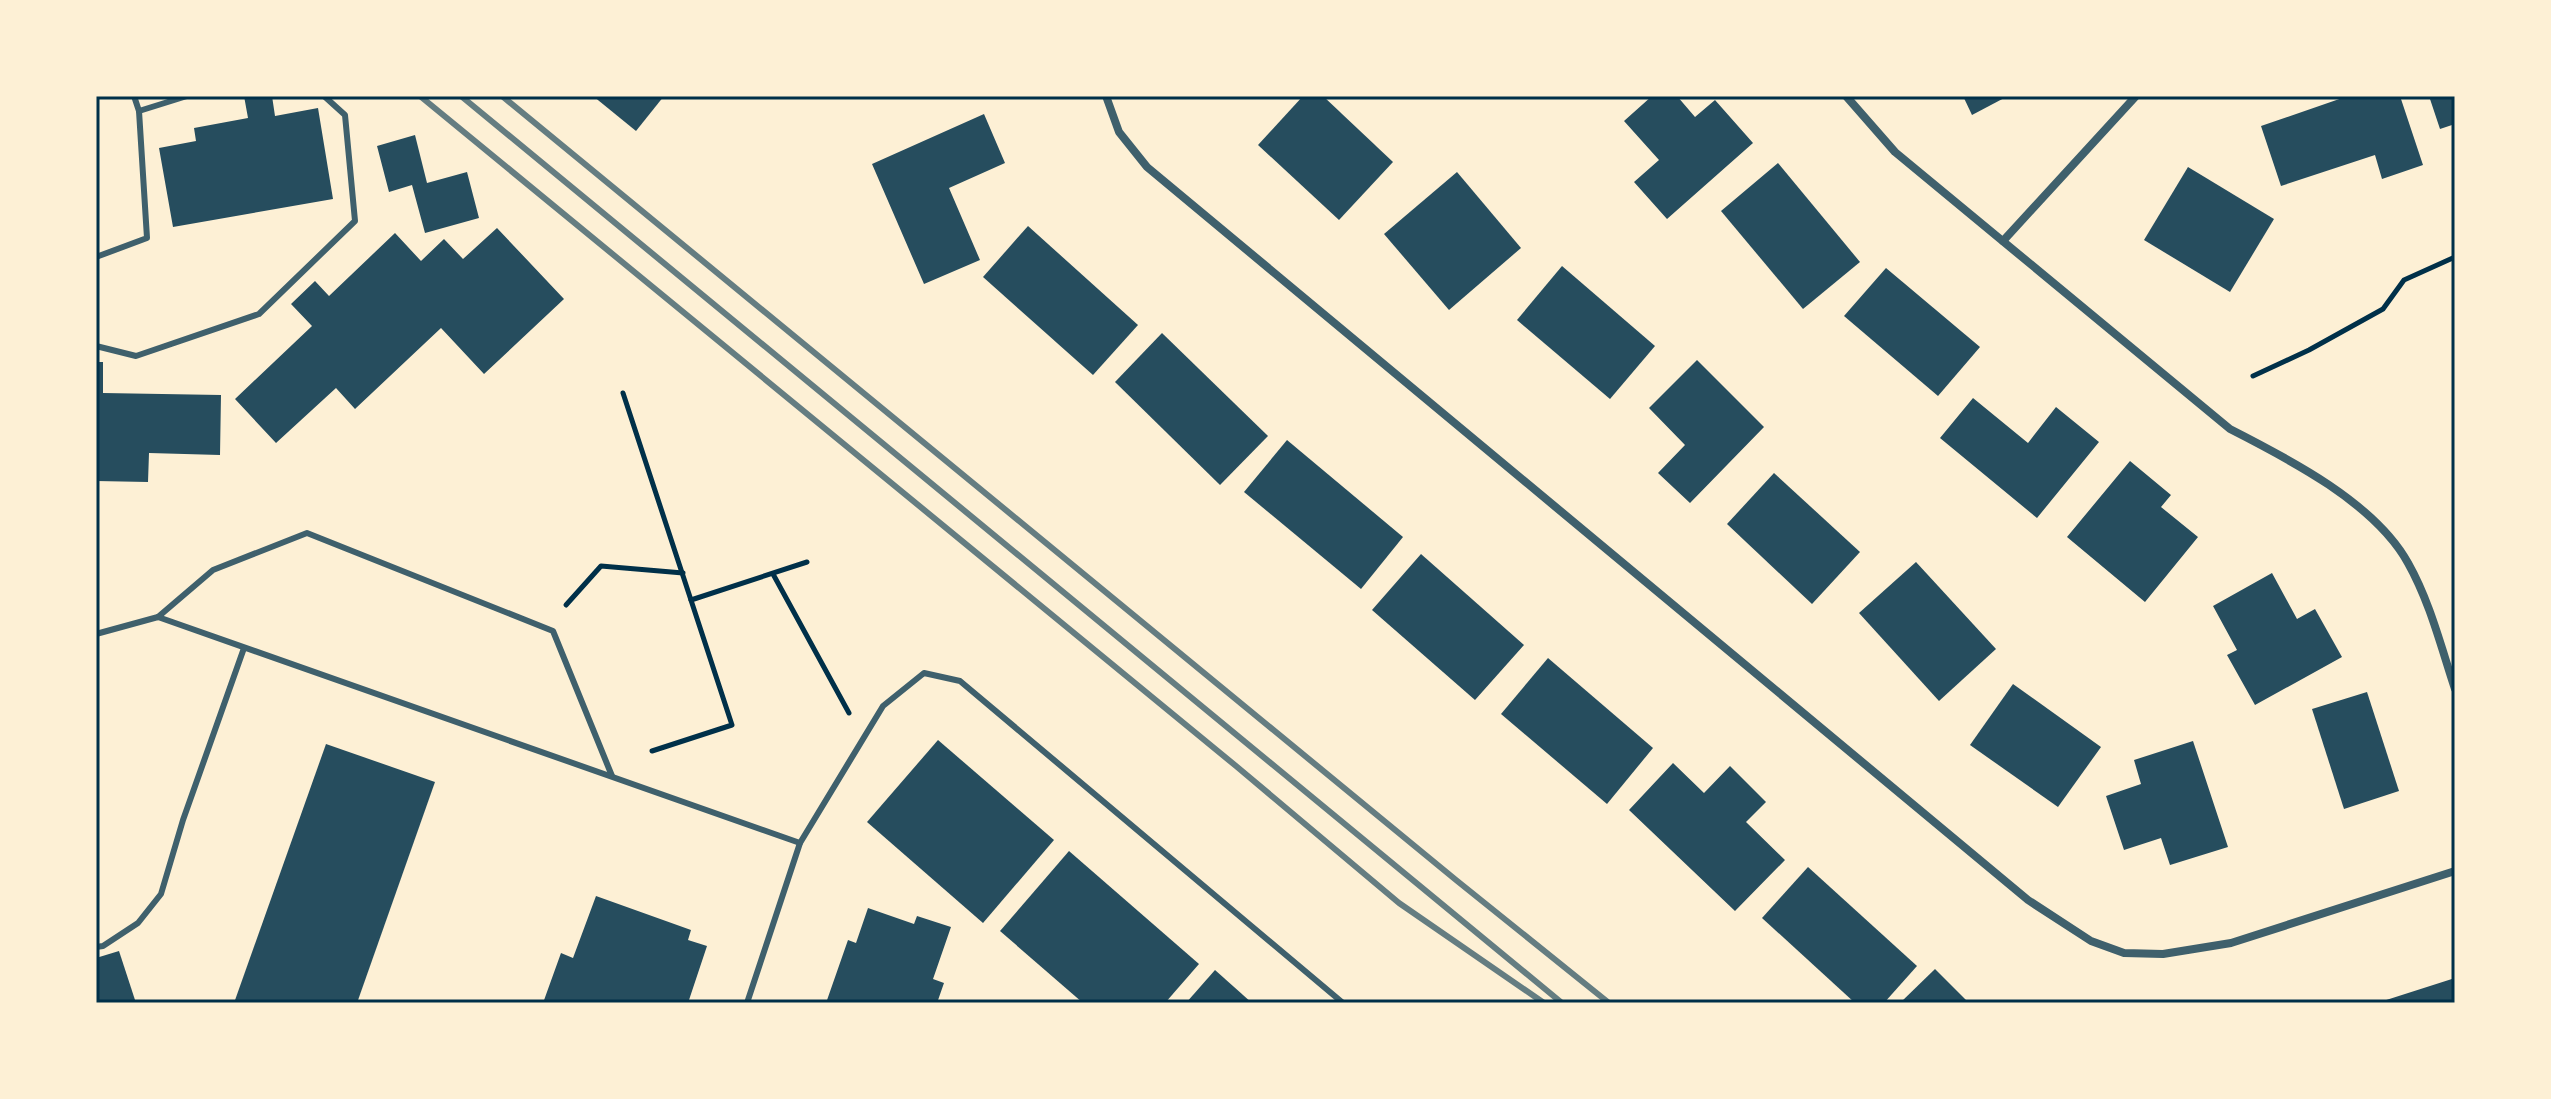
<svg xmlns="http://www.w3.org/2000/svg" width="2551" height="1099" viewBox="0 0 2551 1099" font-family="'Fira Sans Condensed',sans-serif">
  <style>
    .building { fill: #264d5e }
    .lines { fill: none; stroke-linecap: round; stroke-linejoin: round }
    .path { stroke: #003049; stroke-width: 5 }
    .service { stroke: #3f606c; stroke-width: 6 }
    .minor { stroke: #3f606c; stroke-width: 8 }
    .rail { stroke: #657d81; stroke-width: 6 }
    .neatline { fill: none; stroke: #003049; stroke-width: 3 }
  </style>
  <rect width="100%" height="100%" fill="#fdf0d5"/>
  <g class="building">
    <path d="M244,96H272L275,116L318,108L333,199L173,227L159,148L196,141L194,128L248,118Z"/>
    <path d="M593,96H664L636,131Z"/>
    <path d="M1303,96H1323L1393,162L1339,220L1258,145Z"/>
    <path d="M1652,96H1677L1695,117L1715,100L1753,143L1667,219L1634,182L1659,160L1624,121Z"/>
    <path d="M1963,96H2008L1972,115Z"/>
    <path d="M2348,96H2400L2423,165L2382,179L2375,155L2281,186L2261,126Z"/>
    <path d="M2429,96H2455V124L2440,129Z"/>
    <path d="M984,114L1005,163L949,188L980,260L924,284L872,164Z"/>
    <path d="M415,135L427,183L467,172L479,218L425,233L412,185L389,192L377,146Z"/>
    <path d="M1778,163L1860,262L1803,309L1721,211Z"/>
    <path d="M2188,167L2274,219L2230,292L2144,240Z"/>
    <path d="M1457,172L1521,248L1449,310L1384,234Z"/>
    <path d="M1028,226L1138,325L1093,375L983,277Z"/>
    <path d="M497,228L564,299L484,374L441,328L355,409L336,388L276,443L235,399L312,326L291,304L315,281L329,296L395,233L421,261L444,239L463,259Z"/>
    <path d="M1562,266L1655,346L1610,399L1517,320Z"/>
    <path d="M1886,268L1980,347L1938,396L1844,316Z"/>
    <path d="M1162,333L1268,436L1220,485L1115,382Z"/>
    <path d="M1697,360L1764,427L1690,503L1658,473L1685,445L1649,408Z"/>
    <path d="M96,362H103V393L221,395L220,455L149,453L148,482L96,481Z"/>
    <path d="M1973,398L2028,443L2056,407L2099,442L2037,518L1940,438Z"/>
    <path d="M1287,440L1403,537L1361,589L1244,492Z"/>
    <path d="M2130,461L2171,495L2161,507L2198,537L2145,602L2067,537Z"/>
    <path d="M1774,473L1860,552L1812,604L1727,524Z"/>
    <path d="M1421,554L1524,645L1475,700L1372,610Z"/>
    <path d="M1916,562L1996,649L1939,701L1859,613Z"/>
    <path d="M2272,573L2297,619L2315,609L2342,657L2255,705L2227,655L2237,650L2213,606Z"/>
    <path d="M1548,658L1653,748L1607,804L1501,714Z"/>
    <path d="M2013,684L2101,747L2058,807L1970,745Z"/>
    <path d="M2367,692L2399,791L2344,809L2312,709Z"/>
    <path d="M938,740L1054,840L983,923L867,822Z"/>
    <path d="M2193,741L2228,847L2170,865L2161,838L2124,850L2106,796L2141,784L2134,760Z"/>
    <path d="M326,744L435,782L357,1003H234Z"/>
    <path d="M1673,763L1704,793L1730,766L1766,802L1746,822L1785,860L1735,911L1629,810Z"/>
    <path d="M1069,851L1199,964L1165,1003H1083L1000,931Z"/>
    <path d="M1808,867L1917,966L1884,1003H1855L1762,918Z"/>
    <path d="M596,896L691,930L688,940L707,946L689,1000L696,1003H543L561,953L573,958Z"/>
    <path d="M868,908L914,924L917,916L951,927L933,979L944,983L937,1003H826L848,940L856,943Z"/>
    <path d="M119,951L136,1003H96V958Z"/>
    <path d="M1935,969L1969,1003H1900Z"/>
    <path d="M1215,970L1252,1003H1186Z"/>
    <path d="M2455,978V1003H2380V1002Z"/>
  </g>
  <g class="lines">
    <g class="path">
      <path d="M2253,376L2309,350L2383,309L2404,280L2455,257"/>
      <path d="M623,393L732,725L652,751"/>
      <path d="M773,574L849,713"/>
      <path d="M691,600L807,562"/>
      <path d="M566,605L601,566L683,573"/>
    </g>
    <g class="service">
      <path d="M139,111L187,96"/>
      <path d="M96,257L147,238L139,111L134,96"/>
      <path d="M96,346L136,356L259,314L355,221L345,115L324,96"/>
      <path d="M158,617L213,570L307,533L553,631L612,776"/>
      <path d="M96,634L158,617L800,843"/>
      <path d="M96,947L103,946L138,923L161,894L183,820L244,648"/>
      <path d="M747,1003L800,843L883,706L924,673L960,681L1343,1003"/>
    </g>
    <g class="minor">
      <path d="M1106,96L1119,132L1147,167L2028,900L2091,941L2124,953L2163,954L2231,943L2455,871"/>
      <path d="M1846,96L1895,152L2230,429C2289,459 2375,503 2408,563C2430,602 2441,647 2455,689"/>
      <path d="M2003,241L2136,96"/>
    </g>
    <g class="rail">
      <path d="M420,96L1236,766L1399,903L1544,1003"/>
      <path d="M461,96L1562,1003"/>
      <path d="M502,96L1456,880L1609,1003"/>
    </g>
  </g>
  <rect width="2551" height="1099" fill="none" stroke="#fdf0d5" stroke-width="196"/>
  <rect x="98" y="98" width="2355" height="903" class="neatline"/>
</svg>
